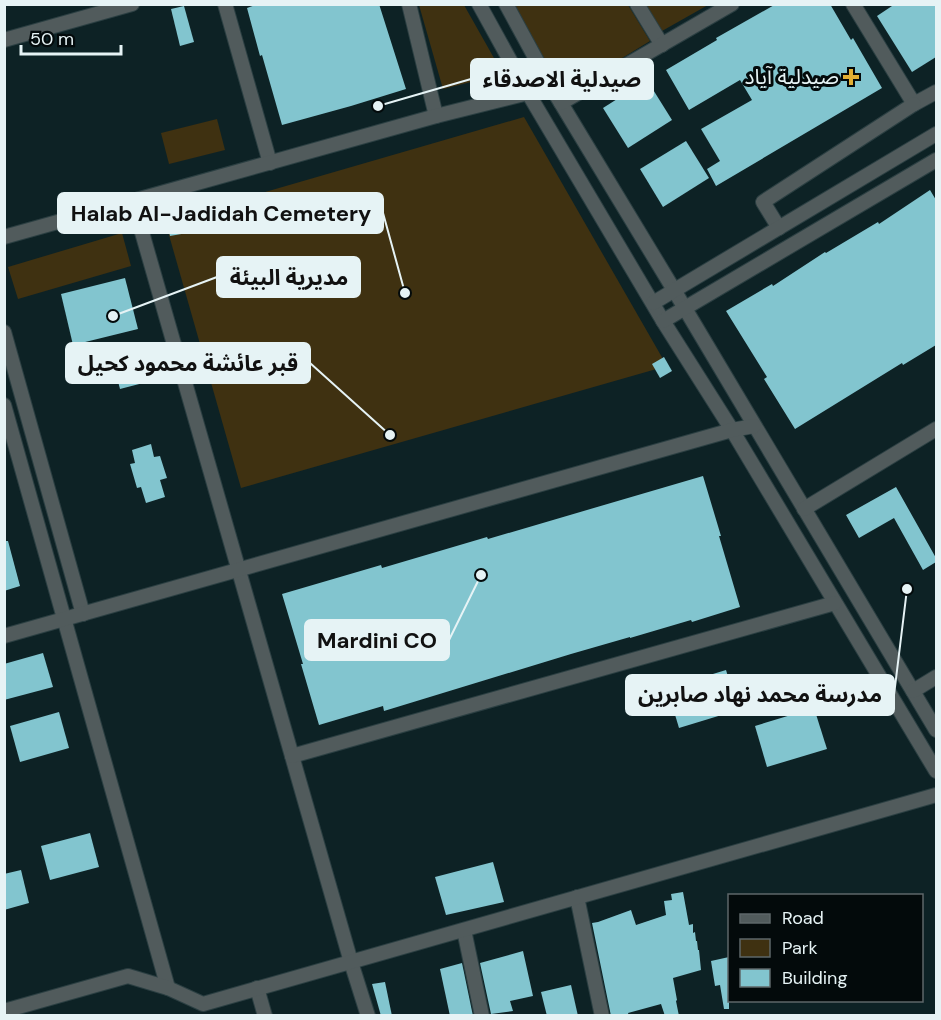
<svg xmlns="http://www.w3.org/2000/svg" width="941" height="1020" viewBox="0 0 941 1020" font-family="'DM Sans','Noto Sans Arabic',sans-serif">
  <style>
    .green { fill: #3f3111 }
    .building { fill: #82c5cf }
    .lines { fill: none; stroke-linecap: round; stroke-linejoin: round }
    .street-casing { stroke: #2b3f42; stroke-width: 16 }
    .street { stroke: #515b5c; stroke-width: 14 }
    .poi-dot { fill: #e2af34; stroke: #030a0b; stroke-width: 2 }
    .labels { text-anchor: middle; dominant-baseline: central; stroke-width: 6; stroke-linejoin: round; paint-order: stroke }
    .poi-label { font-size: 21px; fill: #e6f3f5; stroke: #030a0b; text-anchor: end }
    .leader { fill: none; stroke: #e6f3f5; stroke-width: 2 }
    .callout-dot { fill: #e6f3f5; stroke: #030a0b; stroke-width: 2 }
    .callout { fill: #e6f3f5; stroke: #e6f3f5; stroke-width: 2 }
    .callout-label { font-size: 22px; text-anchor: middle; font-weight: bold; fill: #111 }
  </style>
  <rect width="100%" height="100%" fill="#0d2225"/>
  <g class="green">
    <path d="M419,5H464L503,74L443,89Z"/>
    <path d="M512,5H628L650,41L565,93Z"/>
    <path d="M646,5H708L662,31Z"/>
    <path d="M524,117L667,366L241,488L165,221Z"/>
    <path d="M217,119L225,150L169,164L161,133Z"/>
    <path d="M122,233L131,266L18,299L8,267Z"/>
  </g>
  <g class="building">
    <path d="M258,4H379L406,89L351,106L282,125L262,55L260,56L247,8Z"/>
    <path d="M776,4H830L851,40L853,38L882,88L716,186L707,169L720,161L701,129L752,100L740,80L689,110L666,70L717,40L716,38Z"/>
    <path d="M895,4H936V57L912,72L877,16Z"/>
    <path d="M184,6L194,42L180,46L171,9Z"/>
    <path d="M647,80L672,120L628,148L603,108Z"/>
    <path d="M686,141L709,178L663,207L640,169Z"/>
    <path d="M930,190L936,200V345L903,365L902,363L795,429L764,379L767,377L726,311L772,284L773,286L825,252L826,253L878,222L879,224Z"/>
    <path d="M183,218L187,233L170,236L167,222Z"/>
    <path d="M125,278L138,329L73,345L61,294Z"/>
    <path d="M149,348L153,366L143,371L147,382L120,389L112,358Z"/>
    <path d="M664,357L672,371L660,378L652,364Z"/>
    <path d="M151,444L154,457L160,456L167,478L160,480L165,497L146,503L141,487L137,488L130,464L135,463L132,450Z"/>
    <path d="M703,476L721,536H719L740,607L692,622L691,620L630,638V637L571,654L384,711L383,706L319,725L301,664H303L282,594L381,565L382,568L487,537L488,539Z"/>
    <path d="M896,487L936,558V562L923,570L894,518L859,538L846,515Z"/>
    <path d="M4,541H8L20,586L4,591Z"/>
    <path d="M43,653L53,687L4,700V664Z"/>
    <path d="M726,670L738,710L679,728L667,688Z"/>
    <path d="M814,708L827,749L767,767L755,726Z"/>
    <path d="M59,712L69,748L20,762L10,726Z"/>
    <path d="M90,833L99,867L50,880L41,846Z"/>
    <path d="M493,862L504,902L446,915L435,877Z"/>
    <path d="M21,870L29,903L4,910V874Z"/>
    <path d="M683,892L689,925L693,924V933L695,932L696,941H697L698,950H699L701,970L673,978L677,1000L676,1001L679,1016H665L661,1004L628,1013L629,1016H611L592,923L598,922L631,910L636,925L666,915L664,901L672,900L671,894Z"/>
    <path d="M523,951L533,996L510,1001L513,1011L491,1014L480,963Z"/>
    <path d="M729,957V1009H724L720,985L715,986L711,961Z"/>
    <path d="M462,963L473,1016H450L440,969Z"/>
    <path d="M385,982L392,1016H381L372,984Z"/>
    <path d="M571,985L578,1016H547L541,992Z"/>
  </g>
  <g class="lines">
    <defs>
      <g id="street">
        <path d="M225,4L270,163"/>
        <path d="M409,4L436,116"/>
        <path d="M479,4L528,93L663,321L732,430L936,771"/>
        <path d="M506,4L550,85L674,290L936,730"/>
        <path d="M637,4L662,45"/>
        <path d="M853,4L914,104L936,92"/>
        <path d="M4,40L132,4"/>
        <path d="M561,103L732,4"/>
        <path d="M133,201L351,962L368,1016"/>
        <path d="M779,228L763,202L914,104"/>
        <path d="M4,237L436,116L528,93L550,85"/>
        <path d="M653,303L936,134"/>
        <path d="M663,321L936,160"/>
        <path d="M4,332L83,614"/>
        <path d="M4,405L168,988"/>
        <path d="M804,509L936,429"/>
        <path d="M4,636L732,430L754,426"/>
        <path d="M913,691L936,677"/>
        <path d="M292,756L835,603"/>
        <path d="M577,897L602,1016"/>
        <path d="M464,930L482,1016"/>
        <path d="M257,988L265,1016"/>
        <path d="M4,1011L128,976L168,988L203,1004L936,795"/>
      </g>
    </defs>
    <use href="#street" class="street-casing"/>
    <use href="#street" class="street"/>
  </g>
  <path class="poi-dot" d="M848 68h6v6h6v6h-6v6h-6v-6h-6v-6h6z"/>
  <g class="labels">
    <g class="poi-label">
      <text x="839" y="77">صيدلية آياد</text>
    </g>
  </g>
  <path class="leader" d="M378 106L471 79M405 293L383 213M113 316L217 277M390 435L310 363M481 575L449 640M907 589L894 695"/>
  <g class="callout-dot">
    <circle cx="378" cy="106" r="6"/>
    <circle cx="405" cy="293" r="6"/>
    <circle cx="113" cy="316" r="6"/>
    <circle cx="390" cy="435" r="6"/>
    <circle cx="481" cy="575" r="6"/>
    <circle cx="907" cy="589" r="6"/>
  </g>
  <g class="callout">
    <rect x="471" y="59" width="182" height="40" rx="6"/>
    <rect x="58" y="193" width="325" height="40" rx="6"/>
    <rect x="217" y="257" width="143" height="40" rx="6"/>
    <rect x="66" y="343" width="244" height="40" rx="6"/>
    <rect x="305" y="620" width="144" height="40" rx="6"/>
    <rect x="626" y="675" width="268" height="40" rx="6"/>
  </g>
  <g class="callout-label">
    <text x="562" y="87">صيدلية الاصدقاء</text>
    <text x="221" y="221">Halab Al-Jadidah Cemetery</text>
    <text x="289" y="285">مديرية البيئة</text>
    <text x="188" y="371">قبر عائشة محمود كحيل</text>
    <text x="377" y="648">Mardini CO</text>
    <text x="760" y="702">مدرسة محمد نهاد صابرين</text>
  </g>
  <rect width="941" height="1020" fill="none" stroke="#e6f3f5" stroke-width="12"/>
  <rect x="728" y="894" width="195" height="108" fill="#030a0b" stroke="#5e6769" stroke-width="1.5"/>
  <rect x="740" y="914" width="30" height="9" fill="#515b5c" stroke="#5e6769" stroke-width="1.5"/>
  <text x="782" y="924" font-size="18" fill="#e6f3f5">Road</text>
  <rect x="740" y="939" width="30" height="18" fill="#3f3111" stroke="#5e6769" stroke-width="1.5"/>
  <text x="782" y="954" font-size="18" fill="#e6f3f5">Park</text>
  <rect x="740" y="969" width="30" height="18" fill="#82c5cf" stroke="#5e6769" stroke-width="1.5"/>
  <text x="782" y="984" font-size="18" fill="#e6f3f5">Building</text>
  <path d="M21 45v9h100v-9" fill="none" stroke="#e6f3f5" stroke-width="3"/>
  <text x="30" y="45" font-size="18" fill="#e6f3f5" stroke="#030a0b" stroke-width="4.5" paint-order="stroke">50 m</text>
</svg>
